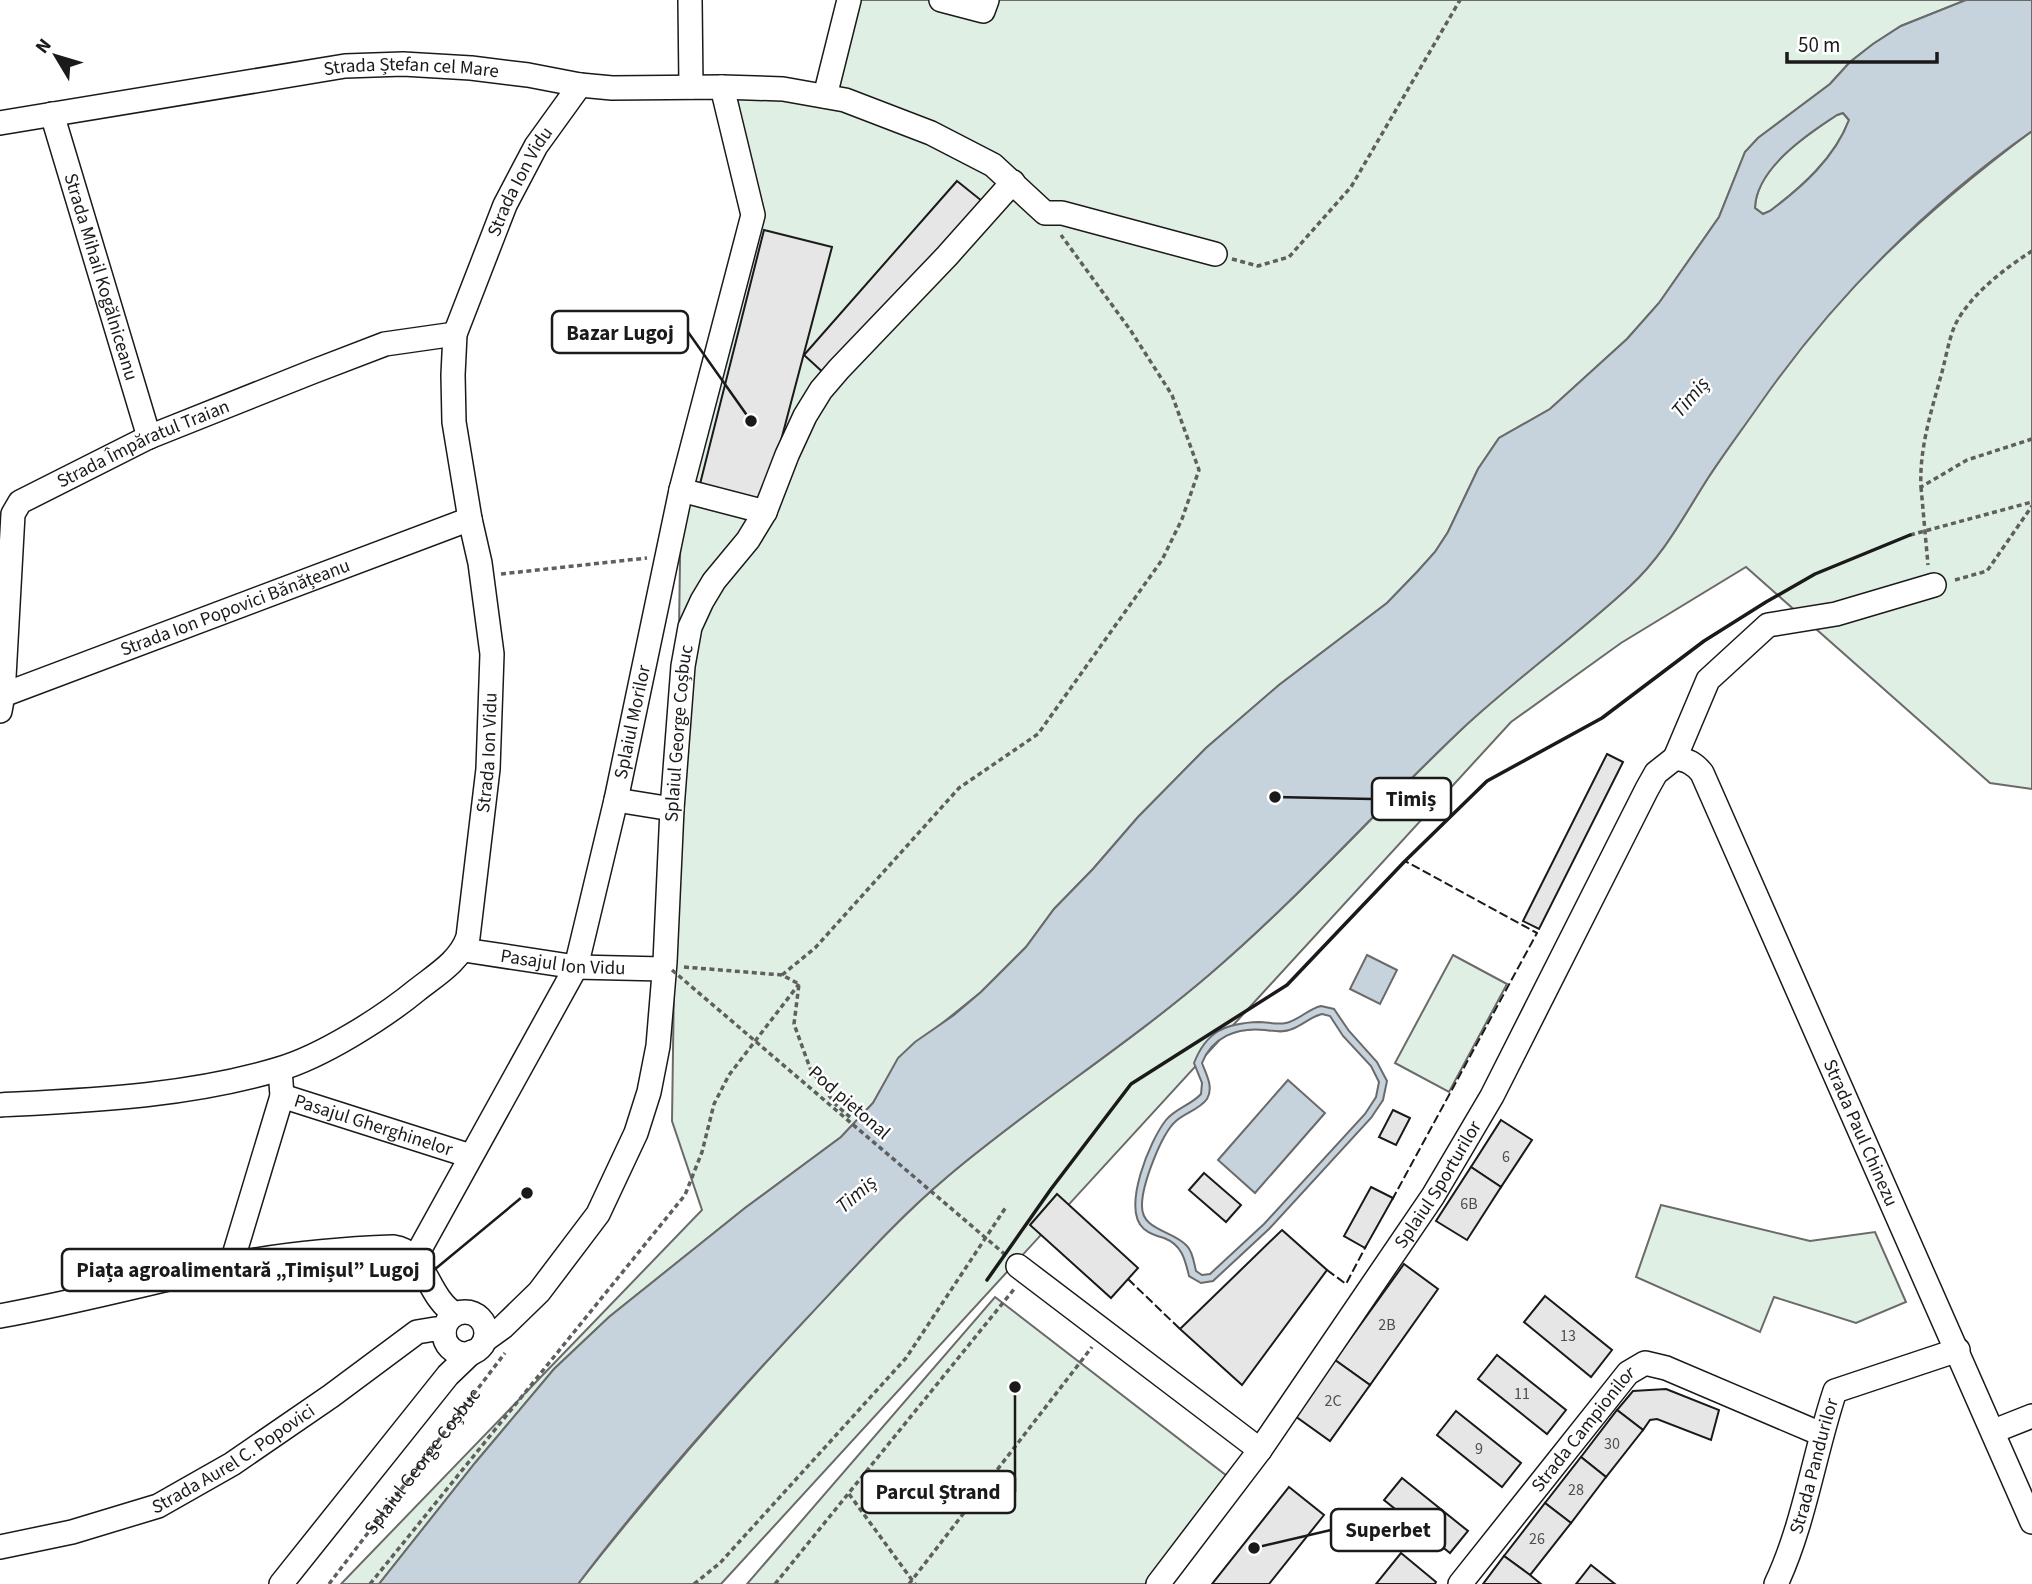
<svg xmlns="http://www.w3.org/2000/svg" width="2032" height="1584" viewBox="0 0 2032 1584" font-family="'Source Sans 3',sans-serif">
  <style>
    .green { fill: #e0efe3; stroke: #6a6a6a; stroke-width: 2 }
    .water { fill: #c6d2dc; stroke: #6a6a6a; stroke-width: 2; fill-rule: evenodd }
    .building { fill: #e6e6e6; stroke: #1a1a1a; stroke-width: 2 }
    .lines { fill: none; stroke-linecap: round; stroke-linejoin: round }
    .minor-casing { stroke: #1a1a1a; stroke-width: 26 }
    .path { stroke: #5f5f5f; stroke-width: 3.5; stroke-dasharray: 5 3.5; stroke-linecap: butt }
    .minor { stroke: #fff; stroke-width: 23 }
    .path-bridge { stroke: #5f5f5f; stroke-width: 3.5; stroke-dasharray: 5 3.5; stroke-linecap: butt }
    .fence { stroke: #1a1a1a; stroke-width: 2; stroke-dasharray: 9 3.5; stroke-linecap: butt }
    .wall { stroke: #1a1a1a; stroke-width: 3.5 }
    .labels { text-anchor: middle; dominant-baseline: central; stroke-width: 5; stroke-linejoin: round; paint-order: stroke }
    .number-label { font-size: 16px; fill: #4d4d4d }
    .street-label { font-size: 19px; fill: #1a1a1a; stroke: #fff }
    .water-label { font-size: 21px; font-style: italic; fill: #1a1a1a; stroke: #fff }
    .leader { fill: none; stroke: #1a1a1a; stroke-width: 2.5 }
    .callout-dot { fill: #1a1a1a; stroke: #fff; stroke-width: 2.5 }
    .callout { fill: #fff; stroke: #1a1a1a; stroke-width: 2.5 }
    .callout-label { font-size: 21px; text-anchor: middle; font-weight: bold; fill: #1a1a1a }
  </style>
  <rect width="100%" height="100%" fill="#fff"/>
  <g class="green">
    <path d="M847,0H1966L1901,26L1873,44L1850,62L1830,84L1758,138L1745,152L1719,217L1659,303L1627,339L1550,409L1499,438L1478,469L1448,532L1435,552L1417,572L1387,603L1279,685L1206,748L1138,817L1093,869L1054,909L1026,947L981,992L899,1058L873,1103L841,1137L745,1208L609,1317L554,1369L475,1463L379,1584H341L702,1210L672,1121L681,490L753,215L722,87L825,96Z"/>
    <path d="M1843,113L1849,120C1834,158 1802,187 1770,211L1763,214L1755,208C1756,168 1807,135 1837,115Z"/>
    <path d="M2032,131V789L1990,783L1746,567L1621,643L1511,722L721,1584H578C653,1488 732,1398 815,1309C858,1264 900,1217 947,1177C1032,1105 1126,1046 1210,974C1300,897 1378,809 1463,728C1516,678 1576,636 1629,587C1664,555 1683,517 1708,478C1733,440 1759,403 1785,367C1854,276 1941,199 2032,131Z"/>
    <path d="M1453,955L1507,984L1449,1092L1395,1063Z"/>
    <path d="M1661,1205L1810,1241L1875,1232L1906,1302L1856,1323L1774,1297L1760,1332L1636,1277Z"/>
    <path d="M995,1297L1227,1476L1145,1584H747Z"/>
  </g>
  <g class="water">
    <path d="M1966,0H2032V131C1928,204 1835,297 1762,401C1744,427 1725,452 1708,478C1683,517 1664,555 1629,587C1576,636 1517,678 1463,728C1377,809 1300,897 1210,974C1126,1046 1032,1105 947,1177C897,1219 853,1269 808,1317C728,1402 649,1490 578,1584H379L475,1463L554,1369L609,1317L745,1208L841,1137L873,1103L898,1058L915,1042L954,1015L981,992L1026,947L1054,909L1093,869L1138,817L1206,748L1279,685L1387,603L1417,572L1435,552L1448,532L1478,469L1499,438L1550,409L1627,339L1659,303L1719,217L1745,152L1758,138L1830,84L1850,62L1873,44L1901,26ZM1843,113L1849,120C1835,158 1802,187 1770,211L1763,214L1755,208C1756,169 1807,134 1837,115Z"/>
    <path d="M1367,955L1397,970L1380,1004L1350,989Z"/>
    <path d="M1321,1006L1334,1009L1349,1031L1377,1062L1387,1081L1383,1100L1371,1118L1269,1229L1213,1281L1201,1283L1189,1276C1185,1259 1182,1245 1164,1238C1156,1236 1150,1234 1144,1229C1121,1209 1150,1140 1166,1120C1176,1108 1191,1105 1201,1094L1202,1083L1194,1063C1206,1032 1225,1023 1259,1022C1268,1022 1277,1025 1286,1023C1299,1020 1308,1009 1321,1006ZM1322,1014L1330,1016L1343,1036L1371,1066L1379,1082L1376,1097L1365,1114L1264,1224L1210,1274L1202,1275L1196,1271C1194,1263 1193,1252 1187,1246C1173,1230 1141,1231 1142,1205C1142,1185 1161,1134 1176,1121C1185,1113 1200,1109 1207,1099C1214,1087 1206,1074 1202,1063C1212,1037 1237,1027 1265,1030C1274,1031 1284,1033 1292,1029C1303,1025 1310,1017 1322,1014Z"/>
    <path d="M1288,1080L1325,1113L1255,1193L1218,1160Z"/>
  </g>
  <g class="building">
    <path d="M957,181L982,201L827,376L804,355Z"/>
    <path d="M764,230L832,247L764,505L699,488Z"/>
    <path d="M1607,754L1623,762L1539,929L1523,921Z"/>
    <path d="M1393,1110L1410,1118L1396,1145L1379,1137Z"/>
    <path d="M1501,1120L1532,1140L1501,1187L1471,1167Z"/>
    <path d="M1471,1167L1501,1187L1467,1240L1436,1221Z"/>
    <path d="M1204,1173L1241,1205L1226,1222L1189,1190Z"/>
    <path d="M1371,1187L1393,1198L1365,1248L1344,1236Z"/>
    <path d="M1057,1194L1138,1268L1111,1298L1030,1225Z"/>
    <path d="M1282,1230L1327,1270L1242,1385L1180,1329Z"/>
    <path d="M1404,1264L1438,1289L1370,1385L1335,1360Z"/>
    <path d="M1545,1296L1612,1350L1591,1377L1524,1322Z"/>
    <path d="M1497,1355L1566,1410L1547,1434L1478,1379Z"/>
    <path d="M1335,1360L1370,1385L1330,1441L1295,1416Z"/>
    <path d="M1666,1389L1719,1410L1711,1440L1657,1419L1650,1420L1643,1430L1617,1410L1633,1391Z"/>
    <path d="M1617,1410L1643,1430L1606,1477L1581,1457Z"/>
    <path d="M1456,1411L1521,1463L1502,1487L1437,1435Z"/>
    <path d="M1581,1457L1606,1477L1571,1523L1545,1503Z"/>
    <path d="M1402,1478L1468,1531L1450,1553L1384,1500Z"/>
    <path d="M1289,1487L1324,1515L1269,1584H1212Z"/>
    <path d="M1545,1503L1571,1523L1530,1575L1504,1556Z"/>
    <path d="M1401,1553L1436,1582L1435,1584H1376Z"/>
    <path d="M1504,1556L1530,1575L1541,1584H1483Z"/>
    <path d="M1591,1565L1615,1584H1576Z"/>
  </g>
  <g class="lines">
    <defs>
      <g id="minor">
        <path d="M690,0L691,87"/>
        <path d="M941,0L983,11L987,0"/>
        <path d="M825,96L849,0"/>
        <path id="s2" d="M52,114L149,437"/>
        <path id="s3" d="M0,123L345,66L403,64L471,68L528,75L580,85L612,88L722,87L783,89L845,100L931,133L993,165L1045,213H1062L1215,254"/>
        <path d="M681,490L765,512"/>
        <path id="s4" d="M3,695L470,519"/>
        <path id="s5" d="M0,711L3,695L13,514L20,502L149,437L312,372L385,344L455,334"/>
        <path id="s6" d="M1675,758C1687,760 1694,763 1702,773L2032,1522"/>
        <path d="M1675,758L1708,680L1768,625L1836,614L1934,585"/>
        <path d="M616,800L672,809"/>
        <path id="s7" d="M464,950L576,967L663,969"/>
        <path id="s8" d="M282,1096L464,1154"/>
        <path id="s9" d="M0,1105C94,1100 189,1096 279,1069C321,1057 383,1018 417,990C436,975 460,961 468,937L488,769L492,654L480,563L470,519L454,422L453,375L455,334L505,205L536,146L580,85"/>
        <path id="s10" d="M415,1258L576,967L616,800L681,490L753,215L722,87"/>
        <path d="M231,1265L282,1096L280,1069"/>
        <path d="M1018,1266L1260,1450"/>
        <circle cx="465" cy="1333" r="21"/>
        <path d="M0,1316C77,1302 152,1282 229,1265C283,1254 338,1249 393,1247C426,1251 426,1296 455,1314"/>
        <path id="s11" d="M485,1340L503,1327L539,1292L598,1214L636,1133L649,1092L658,1046L665,962L672,809L683,666L690,627L702,601L714,581L748,540L765,512L787,455L805,416L821,390L839,369L947,256L1013,182"/>
        <path d="M1994,1431L2032,1416"/>
        <path id="s12" d="M0,1547L72,1532L158,1506L232,1464L331,1396L417,1332L435,1329L444,1333"/>
        <path d="M281,1584L448,1375L472,1352"/>
        <path id="s13" d="M1158,1584L1260,1450L1433,1196L1492,1096L1647,789L1656,773L1675,758"/>
        <path id="s14" d="M1460,1584L1628,1373L1645,1363L1666,1368L1821,1434"/>
        <path id="s15" d="M1776,1584C1804,1525 1814,1454 1835,1391L1958,1350"/>
      </g>
    </defs>
    <use href="#minor" class="minor-casing"/>
    <g class="path">
      <path d="M2032,251C2004,269 1970,295 1955,325C1949,339 1946,357 1942,372C1932,409 1919,448 1921,487L1967,460L2032,439"/>
      <path d="M1232,259L1258,266L1289,257L1351,187L1460,0"/>
      <path d="M1921,487L1928,565"/>
      <path d="M1910,535L2032,502"/>
      <path d="M501,574L647,558"/>
      <path d="M1955,580L1987,571L2032,506"/>
      <path d="M684,967L782,975L799,984L794,1024L810,1068L835,1104L851,1118"/>
      <path d="M782,975L815,948L959,788L1038,734L1162,560L1182,519L1199,470L1172,395L1131,331L1061,235"/>
      <path d="M849,1494L915,1584"/>
      <path id="s1" d="M329,1584L505,1353"/>
      <path d="M370,1584L685,1195L702,1152L714,1104L729,1075L799,984"/>
      <path d="M694,1584L720,1563L906,1358L1006,1207"/>
      <path d="M775,1584L1015,1288"/>
      <path d="M909,1584L1092,1347"/>
    </g>
    <use href="#minor" class="minor"/>
    <path class="path-bridge" d="M672,970L1008,1257"/>
    <g class="fence">
      <path d="M1392,1200L1537,933L1405,861"/>
      <path d="M1327,1270L1346,1284L1366,1246"/>
      <path d="M1128,1279L1180,1329"/>
    </g>
    <path class="wall" d="M987,1280L1051,1189L1131,1084L1287,985L1405,861L1487,781L1602,718L1704,641L1766,602L1815,574L1910,535"/>
  </g>
  <g class="labels">
    <g class="number-label">
      <text x="1506" y="1157">6</text>
      <text x="1469" y="1204">6B</text>
      <text x="1387" y="1325">2B</text>
      <text x="1568" y="1336">13</text>
      <text x="1522" y="1394">11</text>
      <text x="1333" y="1401">2C</text>
      <text x="1612" y="1444">30</text>
      <text x="1479" y="1449">9</text>
      <text x="1576" y="1490">28</text>
      <text x="1537" y="1539">26</text>
    </g>
    <g class="street-label">
      <text stroke="none"><textPath href="#s3" startOffset="416">Strada Ștefan cel Mare</textPath></text>
      <text stroke="none"><textPath href="#s9" startOffset="1290">Strada Ion Vidu</textPath></text>
      <text stroke="none"><textPath href="#s2" startOffset="170">Strada Mihail Kogălniceanu</textPath></text>
      <text stroke="none"><textPath href="#s5" startOffset="348">Strada Împăratul Traian</textPath></text>
      <text stroke="none"><textPath href="#s4" startOffset="248">Strada Ion Popovici Bănățeanu</textPath></text>
      <text stroke="none"><textPath href="#s10" startOffset="584">Splaiul Morilor</textPath></text>
      <text stroke="none"><textPath href="#s11" startOffset="663">Splaiul George Coșbuc</textPath></text>
      <text stroke="none"><textPath href="#s9" startOffset="702">Strada Ion Vidu</textPath></text>
      <text stroke="none"><textPath href="#s7" startOffset="100">Pasajul Ion Vidu</textPath></text>
      <text transform="translate(849 1103) rotate(41)">Pod pietonal</text>
      <text stroke="none"><textPath href="#s8" startOffset="96">Pasajul Gherghinelor</textPath></text>
      <text stroke="none"><textPath href="#s6" startOffset="425">Strada Paul Chinezu</textPath></text>
      <text stroke="none"><textPath href="#s13" startOffset="488">Splaiul Sporturilor</textPath></text>
      <text stroke="none"><textPath href="#s14" startOffset="198">Strada Campionilor</textPath></text>
      <text stroke="none"><textPath href="#s12" startOffset="252">Strada Aurel C. Popovici</textPath></text>
      <text stroke="none"><textPath href="#s1" startOffset="154">Splaiul George Coșbuc</textPath></text>
      <text stroke="none"><textPath href="#s15" startOffset="124">Strada Pandurilor</textPath></text>
    </g>
    <g class="water-label">
      <text transform="translate(1690 397) rotate(-50)">Timiș</text>
      <text transform="translate(856 1194) rotate(-41)">Timiș</text>
    </g>
  </g>
  <path class="leader" d="M751 421L688 332M1275 797L1372 799M527 1193L434 1270M1015 1387L1015 1492M1254 1548L1331 1530"/>
  <g class="callout-dot">
    <circle cx="751" cy="421" r="7"/>
    <circle cx="1275" cy="797" r="7"/>
    <circle cx="527" cy="1193" r="7"/>
    <circle cx="1015" cy="1387" r="7"/>
    <circle cx="1254" cy="1548" r="7"/>
  </g>
  <g class="callout">
    <rect x="552" y="311" width="136" height="42" rx="7"/>
    <rect x="1372" y="778" width="79" height="42" rx="7"/>
    <rect x="62" y="1249" width="372" height="42" rx="7"/>
    <rect x="862" y="1471" width="153" height="42" rx="7"/>
    <rect x="1331" y="1509" width="114" height="42" rx="7"/>
  </g>
  <g class="callout-label">
    <text x="620" y="340">Bazar Lugoj</text>
    <text x="1411" y="806">Timiș</text>
    <text x="248" y="1277">Piața agroalimentară „Timișul” Lugoj</text>
    <text x="938" y="1499">Parcul Ștrand</text>
    <text x="1388" y="1537">Superbet</text>
  </g>
  <g transform="translate(56 56) rotate(308)" stroke="#ffffff" stroke-width="5" paint-order="stroke">
  <path d="M0-5L12 26L0 18L-12 26Z" fill="#1a1a1a"/>
  <text y="-10" font-size="19" font-weight="bold" text-anchor="middle" fill="#1a1a1a">N</text>
  </g>
  <path d="M1787 52v10h150v-10" fill="none" stroke="#1a1a1a" stroke-width="3.5"/>
  <text x="1798" y="52" font-size="21" fill="#1a1a1a" stroke="#ffffff" stroke-width="5" paint-order="stroke">50 m</text>
</svg>
